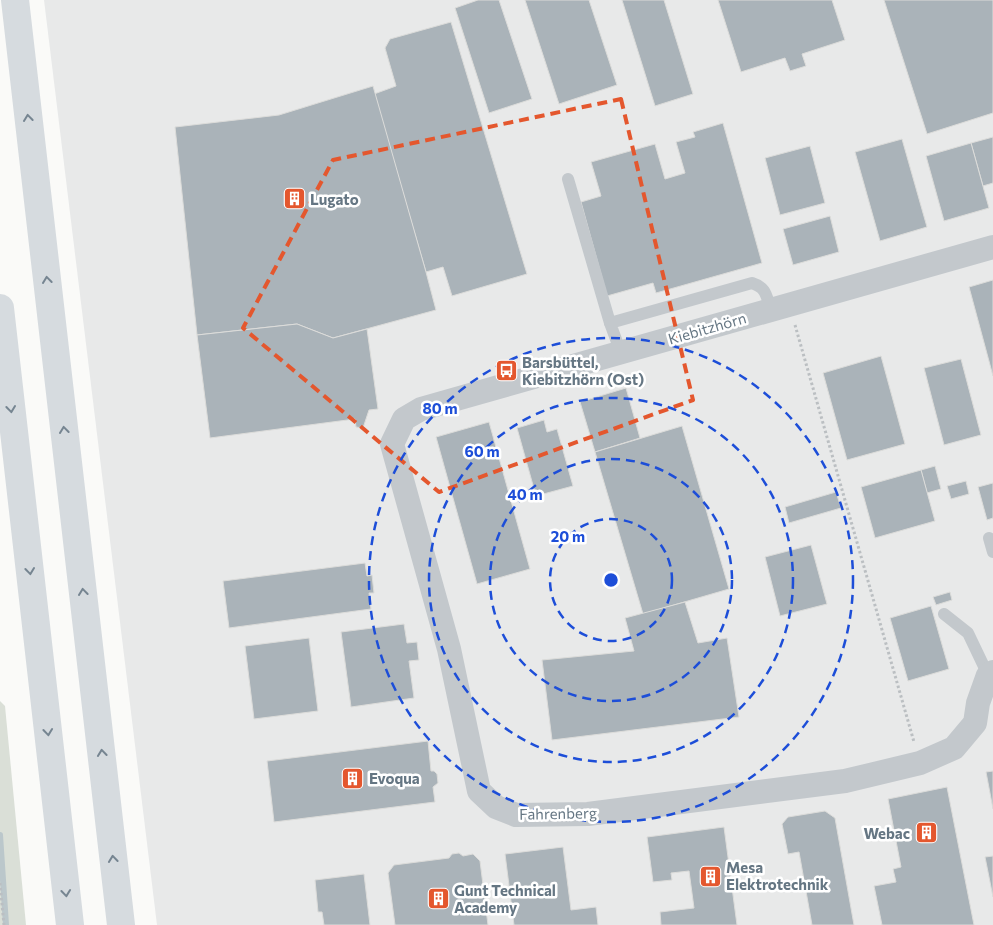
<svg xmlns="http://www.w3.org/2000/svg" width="993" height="925" viewBox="0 0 993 925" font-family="Commissioner,sans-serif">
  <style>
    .built { fill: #e8e9e9 }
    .green { fill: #dadfd7 }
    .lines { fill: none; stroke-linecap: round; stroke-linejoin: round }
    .stream { stroke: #bbc7cb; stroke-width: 6 }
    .building { fill: #aab3b9; stroke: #dcdcda }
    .path { stroke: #bbbfc2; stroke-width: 3; stroke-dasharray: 2.5 2.5; stroke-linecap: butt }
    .lane { stroke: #c3c8cc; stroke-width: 12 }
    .street { stroke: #c3c8cc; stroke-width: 24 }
    .highway { stroke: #d6dbdf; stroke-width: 28 }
    .oneway { stroke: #768591 }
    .marked { fill: none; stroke: #e4572e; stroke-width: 4; stroke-dasharray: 10 6; stroke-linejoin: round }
    .ring { fill: none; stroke: #1d4ed8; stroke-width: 2.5; stroke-dasharray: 9 6 }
    .labels { text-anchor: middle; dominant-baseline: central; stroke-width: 5; stroke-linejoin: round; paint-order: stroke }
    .poi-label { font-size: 15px; font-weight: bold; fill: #657683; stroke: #fff; text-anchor: start }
    .street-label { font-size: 15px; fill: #657683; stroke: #fff }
    .centre { fill: #1d4ed8; stroke: #fff; stroke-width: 2.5 }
    .ring-label { font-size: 15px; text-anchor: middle; font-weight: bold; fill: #1d4ed8; stroke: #fff; stroke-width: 5; stroke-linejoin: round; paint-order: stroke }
  </style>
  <rect width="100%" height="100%" fill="#fafaf8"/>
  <path class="built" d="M44,0H993V925H157Z"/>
  <path class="green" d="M0,701L5,706L26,925H0Z"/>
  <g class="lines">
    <path class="stream" d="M0,835L6,925"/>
  </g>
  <g class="building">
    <path d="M478,0H499L532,99L489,113L455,8Z"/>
    <path d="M525,0H589L617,85L559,104Z"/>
    <path d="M622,0H664L693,94L655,106Z"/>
    <path d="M718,0H832L845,40L802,54L806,66L790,71L785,58L741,72Z"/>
    <path d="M884,0H993V113L927,134Z"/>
    <path d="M451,22L527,274L452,296L443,267L426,272L374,94L396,86L385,48L390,39Z"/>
    <path d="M373,86L426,272L436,310L333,338L297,324L197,335L175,127L279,115Z"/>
    <path d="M723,123L762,263L656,293L653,283L607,296L581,202L601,196L591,162L655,144L665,179L685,173L676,142L695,137L693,132Z"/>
    <path d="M993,137V183L983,186L971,143Z"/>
    <path d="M902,139L927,227L880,241L855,152Z"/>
    <path d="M971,143L989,208L944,221L926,156Z"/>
    <path d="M810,146L825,203L780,215L765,158Z"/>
    <path d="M830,216L839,252L793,265L783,229Z"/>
    <path d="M993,280V376L969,287Z"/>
    <path d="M297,324L333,338L367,329L378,409L369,410L363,428L356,427L355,419L210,438L197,335Z"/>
    <path d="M881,356L905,444L847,460L823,373Z"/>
    <path d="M961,359L981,435L944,445L924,368Z"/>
    <path d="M626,388L640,438L595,452L580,402Z"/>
    <path d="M544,420L547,432L557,429L573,486L536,496L517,428Z"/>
    <path d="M489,422L530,569L477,584L436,437Z"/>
    <path d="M682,426L729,589L643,614L595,452Z"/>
    <path d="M935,466L941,489L927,493L921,470Z"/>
    <path d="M921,470L935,521L875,538L861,487Z"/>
    <path d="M966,481L969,494L951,499L947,486Z"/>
    <path d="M993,483V518L987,520L978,487Z"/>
    <path d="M836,492L841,508L789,523L785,507Z"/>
    <path d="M811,545L827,604L780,616L765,557Z"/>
    <path d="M365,563L367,576L372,575L374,593H369L371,609L229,628L223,581Z"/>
    <path d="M950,592L952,600L936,605L933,597Z"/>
    <path d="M685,602L698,643L727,638L739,717L552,740L542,660L634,651L625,618Z"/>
    <path d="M931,606L949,669L908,681L890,618Z"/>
    <path d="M404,624L407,643L417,642L419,660L409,661L414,698L351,707L341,632Z"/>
    <path d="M309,638L318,711L254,719L245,646Z"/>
    <path d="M428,741L431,771H434L437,774L438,783L433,787L435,802L274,822L267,761Z"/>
    <path d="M993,771V809L986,772Z"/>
    <path d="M947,787L974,925H882L874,886L896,882L893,869L901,867L888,799Z"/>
    <path d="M825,811L835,818L854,925H812L799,852L788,854L782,824L788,817Z"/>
    <path d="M724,827L737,925H661L660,912L694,908L689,871L671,873L672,880L653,882L647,837Z"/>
    <path d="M563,847L571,910L596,907L598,925H514L505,854Z"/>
    <path d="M459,853L463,856L473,854L480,861L488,925H395L388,873L394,865L449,858L452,854Z"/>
    <path d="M993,856V897L985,857Z"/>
    <path d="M364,874L370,925H324L322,912H318L315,880Z"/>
  </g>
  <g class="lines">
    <g class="path">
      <path d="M795,325L914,742"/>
      <path d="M0,883L4,925"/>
    </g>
    <g class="lane">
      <path d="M568,179L610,323"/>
      <path d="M621,353L610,323L752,283C767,288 766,296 771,310"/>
      <path d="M989,538L993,552"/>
      <path d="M944,614L968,633L988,675"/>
    </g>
    <path class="street" d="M993,247L421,409L404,419L392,444L449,649L479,791L496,807L516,815L588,814L845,781L920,763L954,748L975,723L978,703L988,675L993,672"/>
    <g class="highway">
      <path d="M15,0L121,925"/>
      <path d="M0,308L70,925"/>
    </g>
  </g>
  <defs><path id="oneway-chevron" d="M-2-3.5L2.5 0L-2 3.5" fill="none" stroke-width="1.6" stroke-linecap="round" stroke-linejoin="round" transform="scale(1.25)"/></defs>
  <g class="oneway">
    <use href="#oneway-chevron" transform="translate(28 118) rotate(-97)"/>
    <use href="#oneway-chevron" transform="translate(47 280) rotate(-97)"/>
    <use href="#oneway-chevron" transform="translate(11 409) rotate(83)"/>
    <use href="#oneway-chevron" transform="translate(64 430) rotate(-97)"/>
    <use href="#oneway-chevron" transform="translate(30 571) rotate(83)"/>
    <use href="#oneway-chevron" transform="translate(83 592) rotate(-97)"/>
    <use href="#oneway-chevron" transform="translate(48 732) rotate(84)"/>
    <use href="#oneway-chevron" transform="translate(102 753) rotate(-96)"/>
    <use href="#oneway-chevron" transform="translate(113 859) rotate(-96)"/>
    <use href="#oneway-chevron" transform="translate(66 893) rotate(84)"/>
  </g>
  <path class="marked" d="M621,99L693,400L439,492L243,328L333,160Z"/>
  <g class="ring">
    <circle cx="611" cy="580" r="61"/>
    <circle cx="611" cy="580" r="121"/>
    <circle cx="611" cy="580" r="182"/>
    <circle cx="611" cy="580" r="242"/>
  </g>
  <defs>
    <symbol id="building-square" viewBox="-11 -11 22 22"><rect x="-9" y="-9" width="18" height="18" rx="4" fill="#e4572e" stroke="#fff"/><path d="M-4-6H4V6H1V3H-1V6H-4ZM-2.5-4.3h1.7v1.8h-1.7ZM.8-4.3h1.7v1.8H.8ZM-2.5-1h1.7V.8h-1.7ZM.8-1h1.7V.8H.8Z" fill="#fff"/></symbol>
    <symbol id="bus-square" viewBox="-11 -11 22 22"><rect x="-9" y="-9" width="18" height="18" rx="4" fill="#e4572e" stroke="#fff"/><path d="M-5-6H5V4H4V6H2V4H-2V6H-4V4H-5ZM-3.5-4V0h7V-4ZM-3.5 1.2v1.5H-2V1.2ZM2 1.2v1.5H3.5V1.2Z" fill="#fff"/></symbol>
  </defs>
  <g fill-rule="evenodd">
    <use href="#building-square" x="282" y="186" width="25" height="25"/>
    <use href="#bus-square" x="494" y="358" width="25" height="25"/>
    <use href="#building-square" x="340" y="766" width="25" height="25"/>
    <use href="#building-square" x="914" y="820" width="25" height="25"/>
    <use href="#building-square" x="698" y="864" width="25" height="25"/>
    <use href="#building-square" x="426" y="886" width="25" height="25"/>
  </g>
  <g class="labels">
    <g class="poi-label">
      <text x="310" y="199">Lugato</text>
      <text x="522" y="362">Barsbüttel,<tspan x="522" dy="17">Kiebitzhörn (Ost)</tspan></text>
      <text x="369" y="778">Evoqua</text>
      <text x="910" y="833" text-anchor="end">Webac</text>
      <text x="726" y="867">Mesa<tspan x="726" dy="17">Elektrotechnik</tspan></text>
      <text x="454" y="890">Gunt Technical<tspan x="454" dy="17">Academy</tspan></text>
    </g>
    <g class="street-label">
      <text transform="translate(707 328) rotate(-16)">Kiebitzhörn</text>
      <text transform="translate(558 813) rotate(-1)">Fahrenberg</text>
    </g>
  </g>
  <circle cx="611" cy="580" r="8" class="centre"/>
  <g class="ring-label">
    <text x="440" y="414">80 m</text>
    <text x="482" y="457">60 m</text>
    <text x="525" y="500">40 m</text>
    <text x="568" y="542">20 m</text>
  </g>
</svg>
